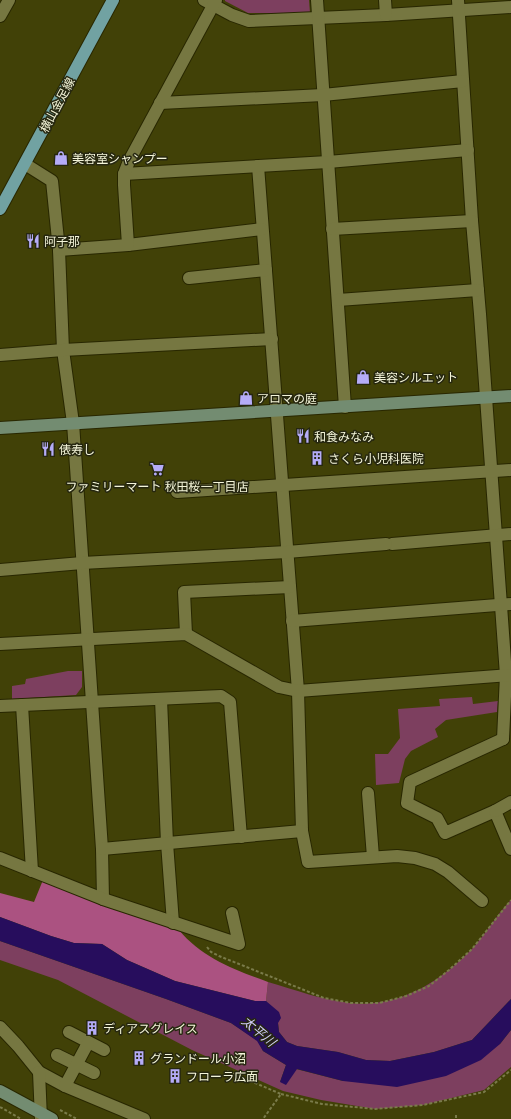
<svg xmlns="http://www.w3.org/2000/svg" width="511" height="1119" viewBox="0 0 511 1119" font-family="Mulish,'Noto Sans JP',sans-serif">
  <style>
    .green { fill: #7d3f5f }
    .forest { fill: #ab5281 }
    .water { fill: #270d5d }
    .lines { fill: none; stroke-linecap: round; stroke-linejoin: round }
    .street-casing { stroke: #282700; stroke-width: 14 }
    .secondary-casing { stroke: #282700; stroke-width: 14 }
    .primary-casing { stroke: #282700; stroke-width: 14 }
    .path { stroke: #7a7b4a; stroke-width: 2; stroke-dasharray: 3 2; stroke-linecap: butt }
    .street { stroke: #767741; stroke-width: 12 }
    .secondary { stroke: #738c71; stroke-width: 12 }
    .primary { stroke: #71a2a2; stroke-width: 12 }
    .labels { text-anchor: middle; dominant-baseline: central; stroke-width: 3; stroke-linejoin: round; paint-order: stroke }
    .street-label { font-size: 12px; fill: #f4f5d9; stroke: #262710 }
    .poi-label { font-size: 12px; fill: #f4f5d9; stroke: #262710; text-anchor: start }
    .water-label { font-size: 13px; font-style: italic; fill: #cfcbf9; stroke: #262710 }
  </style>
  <rect width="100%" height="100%" fill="#414107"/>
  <g class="green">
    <path d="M225,0H309L310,13H248L225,1Z"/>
    <path d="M68,671H82V687L76,695L12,699V686L25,684L26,679Z"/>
    <path d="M472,697L473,704L498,701L497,712L446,720L435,729L438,737L411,751L405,759L399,783L376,785L375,754H388L400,738L398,709L440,706L439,699Z"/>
    <path d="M511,900V999L472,1040L434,1052L390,1061L366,1060L338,1052L297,1046L287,1042L279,1032L278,1023L266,1001L268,982C295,990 323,1000 350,1003C399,1008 438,983 471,950C486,934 496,915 511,900Z"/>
    <path d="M0,941L166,999L231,1023L258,1041L263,1051L286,1065L280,1082L296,1069L343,1081L500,1044L511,1030V1067L484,1090L423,1105L375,1109L321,1100L283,1091L192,1050L58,980L0,960Z"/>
  </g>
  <path class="forest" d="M43,880L179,930C202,958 235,970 268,982L266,1001H255L175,981L127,960L102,944L74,943L51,936L0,917V893L34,902Z"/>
  <path class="water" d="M0,917L51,936L74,943L102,944L127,960L175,981L255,1001H266L279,1012L281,1018L278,1023L279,1032L287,1042L297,1046L338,1052L366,1060L390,1061L434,1052L472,1040L511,999V1030L500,1044L481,1060L446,1076L397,1087L343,1081L297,1069L286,1085L280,1082L286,1065L263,1051L257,1041L231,1023L166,999L0,941Z"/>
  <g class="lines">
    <defs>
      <g id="street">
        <path d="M204,0L232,15L249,21L386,15L511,7"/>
        <path d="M317,0L345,407"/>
        <path d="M385,0L386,15"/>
        <path d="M458,0L472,221L480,314L506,675L503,739"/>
        <path d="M0,16L9,0"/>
        <path d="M160,103L323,95L463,81"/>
        <path d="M25,164L52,181L59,250L63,350L73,423L102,849L103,899"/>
        <path d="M258,166L298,691L302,831L308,862L397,856L415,858L435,864L448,872L482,901"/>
        <path d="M124,174L328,162L468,150"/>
        <path d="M332,229L472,221"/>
        <path d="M128,245L262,229"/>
        <path d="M59,250L128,245L124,185V174L129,161L216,0"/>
        <path d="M189,278L266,270"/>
        <path d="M338,300L478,290"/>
        <path d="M0,355L63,350L272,339"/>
        <path d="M177,492L511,470"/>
        <path d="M392,544L511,534"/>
        <path d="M0,570L82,563L287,552L386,544"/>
        <path d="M292,621L511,604"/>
        <path d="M186,634L184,592L290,587"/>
        <path d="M0,644L186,634L279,687L298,691L511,675"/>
        <path d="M161,699L167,843L173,923"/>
        <path d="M22,705L32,871"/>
        <path d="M0,706L221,696L230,702L241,837"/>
        <path d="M503,739L410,782L407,803L437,818L445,833L495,811L511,849"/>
        <path d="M368,793L373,857"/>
        <path d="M495,811L511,802"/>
        <path d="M102,849L302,831"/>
        <path d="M0,858L103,899L239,944L232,913"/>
        <path d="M0,1027L18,1046L39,1072L65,1086L144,1119"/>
        <path d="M69,1032L104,1050"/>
        <path d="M57,1055L94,1073"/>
        <path d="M39,1072L41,1119"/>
        <path d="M65,1086L88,1043"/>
      </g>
      <g id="secondary">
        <path d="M0,428L511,396"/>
        <path d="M0,1091L52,1119"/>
      </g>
      <path id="primary" d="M0,209L113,0"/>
    </defs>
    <use href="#street" class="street-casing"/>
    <use href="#secondary" class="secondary-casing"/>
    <use href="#primary" class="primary-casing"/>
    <g class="path">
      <path d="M207,947L211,952L219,956L324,998L351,1003H379L406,996L429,986L449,970L472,949L511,900"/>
      <path d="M227,1071L281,1094L263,1119"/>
      <path d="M281,1094L322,1104L375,1109L423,1105L484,1092L511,1070"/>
      <path d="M0,1107L21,1119"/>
      <path d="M60,1110L77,1119"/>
      <path d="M456,1115V1119"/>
    </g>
    <use href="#street" class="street"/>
    <use href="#secondary" class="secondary"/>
    <use href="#primary" class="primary"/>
  </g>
  <defs>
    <symbol id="shop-bare" viewBox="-9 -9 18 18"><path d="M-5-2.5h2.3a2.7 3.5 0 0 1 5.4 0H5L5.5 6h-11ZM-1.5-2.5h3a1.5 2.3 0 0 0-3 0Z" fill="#b5acf8" stroke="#262710" stroke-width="2.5" paint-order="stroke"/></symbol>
    <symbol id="restaurant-bare" viewBox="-9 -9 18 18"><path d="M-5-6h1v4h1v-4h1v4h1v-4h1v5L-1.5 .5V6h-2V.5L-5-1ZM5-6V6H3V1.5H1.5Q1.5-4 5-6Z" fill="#b5acf8" stroke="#262710" stroke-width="2.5" paint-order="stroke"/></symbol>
    <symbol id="building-bare" viewBox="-9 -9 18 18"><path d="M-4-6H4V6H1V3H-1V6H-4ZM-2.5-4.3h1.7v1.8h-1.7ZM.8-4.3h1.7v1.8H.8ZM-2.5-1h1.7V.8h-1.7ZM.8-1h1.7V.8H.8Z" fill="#b5acf8" stroke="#262710" stroke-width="2.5" paint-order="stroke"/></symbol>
    <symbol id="supermarket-bare" viewBox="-9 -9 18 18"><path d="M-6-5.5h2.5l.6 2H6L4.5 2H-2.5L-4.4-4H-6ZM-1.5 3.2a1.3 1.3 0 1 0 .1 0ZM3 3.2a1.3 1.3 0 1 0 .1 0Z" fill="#b5acf8" stroke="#262710" stroke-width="2.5" paint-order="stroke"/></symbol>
  </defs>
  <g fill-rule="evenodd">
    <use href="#shop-bare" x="51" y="148" width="20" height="20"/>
    <use href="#restaurant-bare" x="23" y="231" width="20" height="20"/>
    <use href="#shop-bare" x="353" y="367" width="20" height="20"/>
    <use href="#shop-bare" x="236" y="388" width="20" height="20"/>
    <use href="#restaurant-bare" x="293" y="426" width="20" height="20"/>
    <use href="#restaurant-bare" x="38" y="439" width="20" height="20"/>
    <use href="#building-bare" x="307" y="448" width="20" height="20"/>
    <use href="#supermarket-bare" x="147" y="459" width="20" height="20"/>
    <use href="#building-bare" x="82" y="1018" width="20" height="20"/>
    <use href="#building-bare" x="129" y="1048" width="20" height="20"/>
    <use href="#building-bare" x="165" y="1066" width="20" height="20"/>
  </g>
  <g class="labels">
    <g class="street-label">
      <text transform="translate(57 105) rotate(-62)">横山金足線</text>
    </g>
    <g class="poi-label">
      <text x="72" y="158">美容室シャンプー</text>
      <text x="44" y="241">阿子那</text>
      <text x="374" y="377">美容シルエット</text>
      <text x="257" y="398">アロマの庭</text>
      <text x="314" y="436">和食みなみ</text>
      <text x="59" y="449">俵寿し</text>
      <text x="328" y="458">さくら小児科医院</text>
      <text x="157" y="486" text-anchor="middle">ファミリーマート 秋田桜一丁目店</text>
      <text x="103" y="1028">ディアスグレイス</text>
      <text x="150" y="1058">グランドール小沼</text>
      <text x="186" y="1076">フローラ広面</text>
    </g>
    <g class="water-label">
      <text transform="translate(259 1031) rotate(40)">太平川</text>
    </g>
  </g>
</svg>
